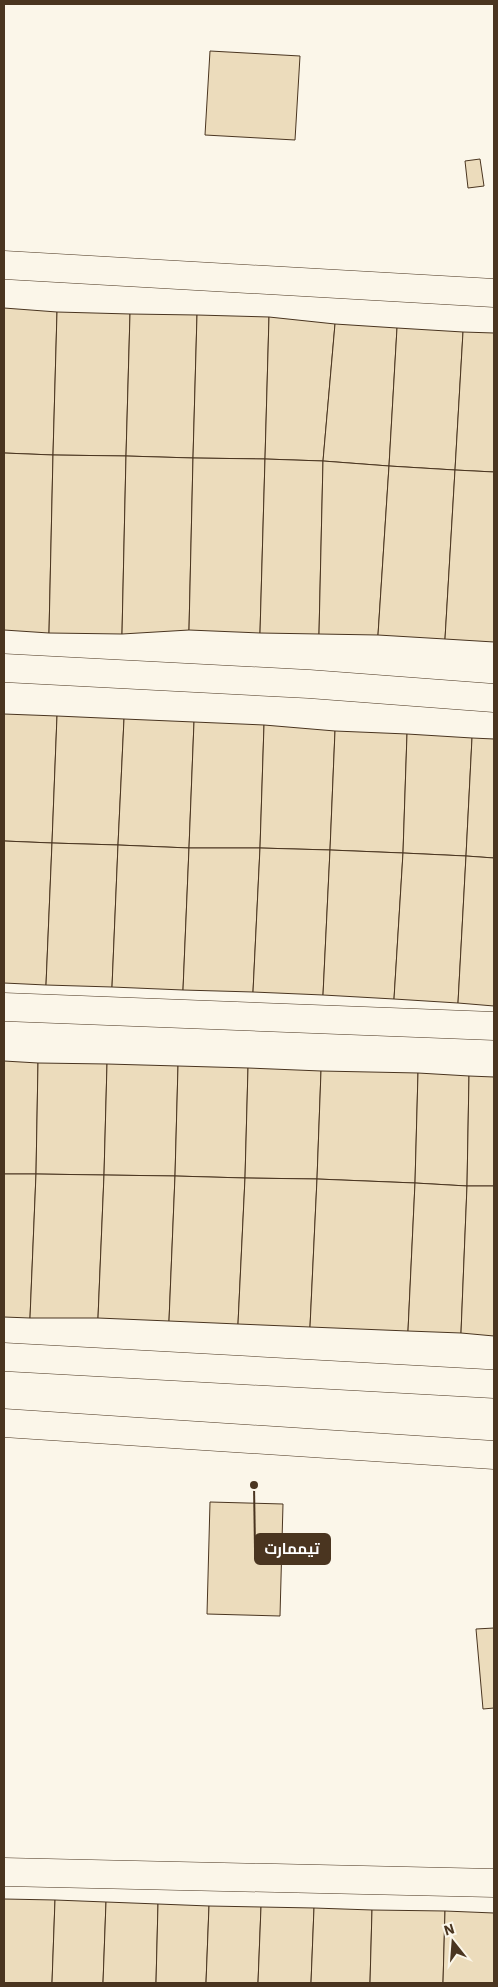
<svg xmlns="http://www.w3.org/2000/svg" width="498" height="1987" viewBox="0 0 498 1987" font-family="'IBM Plex Sans',Cairo,sans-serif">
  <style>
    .building { fill: #ecdcbc; stroke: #4a3520 }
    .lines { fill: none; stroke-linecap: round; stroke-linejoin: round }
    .minor-casing { stroke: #4a3520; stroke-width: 29 }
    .major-casing { stroke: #4a3520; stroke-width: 29 }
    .minor { stroke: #fbf6e9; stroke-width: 28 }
    .major { stroke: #fbf6e9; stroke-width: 28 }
    .leader { fill: none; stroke: #4a3520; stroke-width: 2 }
    .callout-dot { fill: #4a3520; stroke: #fbf6e9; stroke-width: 2 }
    .callout { fill: #4a3520; stroke: #4a3520; stroke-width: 2 }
    .callout-label { font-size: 15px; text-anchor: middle; font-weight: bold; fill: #fff }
  </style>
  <rect width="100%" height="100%" fill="#fbf6e9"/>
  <g class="building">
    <path d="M210,51L300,56L295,140L205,135Z"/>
    <path d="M480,159L484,186L468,188L465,161Z"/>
    <path d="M4,308L57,312L53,455L4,453Z"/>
    <path d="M57,312L130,314L126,456L53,455Z"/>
    <path d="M130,314L197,315L193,458L126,456Z"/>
    <path d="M197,315L269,317L265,459L193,458Z"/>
    <path d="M269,317L335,324L323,461L265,459Z"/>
    <path d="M335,324L397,328L389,466L323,461Z"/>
    <path d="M397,328L463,332L455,470L389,466Z"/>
    <path d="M463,332L494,333V472L455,470Z"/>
    <path d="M4,453L53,455L49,633L4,630Z"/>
    <path d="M53,455L126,456L122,634L49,633Z"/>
    <path d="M126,456L193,458L189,630L122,634Z"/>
    <path d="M193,458L265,459L260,633L189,630Z"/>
    <path d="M265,459L323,461L319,634L260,633Z"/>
    <path d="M323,461L389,466L378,635L319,634Z"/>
    <path d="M389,466L455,470L445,639L378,635Z"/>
    <path d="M455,470L494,472V642L445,639Z"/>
    <path d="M4,714L57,716L52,843L4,841Z"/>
    <path d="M57,716L124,719L118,845L52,843Z"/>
    <path d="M124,719L194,722L189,848L118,845Z"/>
    <path d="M194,722L264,725L260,848H189Z"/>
    <path d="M264,725L335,731L330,850L260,848Z"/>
    <path d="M335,731L407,734L403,853L330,850Z"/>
    <path d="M407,734L472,738L466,856L403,853Z"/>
    <path d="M472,738L494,739V858L466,856Z"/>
    <path d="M4,841L52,843L46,985L4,983Z"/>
    <path d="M52,843L118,845L112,987L46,985Z"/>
    <path d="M118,845L189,848L183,990L112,987Z"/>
    <path d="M189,848H260L253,992L183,990Z"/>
    <path d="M260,848L330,850L323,995L253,992Z"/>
    <path d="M330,850L403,853L394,999L323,995Z"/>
    <path d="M403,853L466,856L458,1003L394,999Z"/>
    <path d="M466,856L494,858V1006L458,1003Z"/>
    <path d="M4,1061L38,1063L36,1174H4Z"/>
    <path d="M38,1063L107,1064L104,1175L36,1174Z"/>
    <path d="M107,1064L178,1066L175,1176L104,1175Z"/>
    <path d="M178,1066L248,1068L245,1178L175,1176Z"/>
    <path d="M248,1068L321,1071L317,1179L245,1178Z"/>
    <path d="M321,1071L418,1073L415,1183L317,1179Z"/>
    <path d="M418,1073L469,1076L467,1186L415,1183Z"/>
    <path d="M469,1076L494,1077V1186H467Z"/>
    <path d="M4,1174H36L30,1318L4,1317Z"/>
    <path d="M36,1174L104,1175L98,1318H30Z"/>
    <path d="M104,1175L175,1176L169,1321L98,1318Z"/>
    <path d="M175,1176L245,1178L238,1324L169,1321Z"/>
    <path d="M245,1178L317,1179L310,1327L238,1324Z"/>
    <path d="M317,1179L415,1183L408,1331L310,1327Z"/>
    <path d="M415,1183L467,1186L461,1333L408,1331Z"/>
    <path d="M467,1186H494V1336L461,1333Z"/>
    <path d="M210,1502L283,1504L280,1616L207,1614Z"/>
    <path d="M494,1628V1708L483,1709L476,1629Z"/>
    <path d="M4,1899L55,1900L52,1983H4Z"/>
    <path d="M55,1900L106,1902L103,1983H52Z"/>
    <path d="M106,1902L158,1904L156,1983H103Z"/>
    <path d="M158,1904L209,1906L206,1983H156Z"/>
    <path d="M209,1906L261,1907L258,1983H206Z"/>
    <path d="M261,1907L314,1908L311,1983H258Z"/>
    <path d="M314,1908L372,1910L370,1983H311Z"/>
    <path d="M372,1910L445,1911L443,1983H370Z"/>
    <path d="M445,1911L494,1913V1983H443Z"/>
  </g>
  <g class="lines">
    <defs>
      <g id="minor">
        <path d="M4,265L494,293"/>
        <path d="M4,668L309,684L494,698"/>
        <path d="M4,1007L494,1026"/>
        <path d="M4,1872L494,1883"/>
      </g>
      <g id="major">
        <path d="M4,1357L494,1384"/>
        <path d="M4,1423L494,1455"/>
      </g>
    </defs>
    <use href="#minor" class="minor-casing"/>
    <use href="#major" class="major-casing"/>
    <use href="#minor" class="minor"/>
    <use href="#major" class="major"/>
  </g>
  <path class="leader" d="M254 1485L255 1549"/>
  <circle class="callout-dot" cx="254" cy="1485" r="5"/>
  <rect class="callout" x="255" y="1534" width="75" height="30" rx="5"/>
  <g class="callout-label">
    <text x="292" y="1554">تیممارت</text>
  </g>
  <rect width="498" height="1987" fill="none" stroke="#4a3520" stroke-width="10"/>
  <g transform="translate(453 1942) rotate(343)" stroke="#fbf6e9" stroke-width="4" paint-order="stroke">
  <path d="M0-4L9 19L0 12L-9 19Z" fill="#4a3520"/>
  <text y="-8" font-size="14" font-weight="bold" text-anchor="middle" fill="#4a3520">N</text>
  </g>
</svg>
